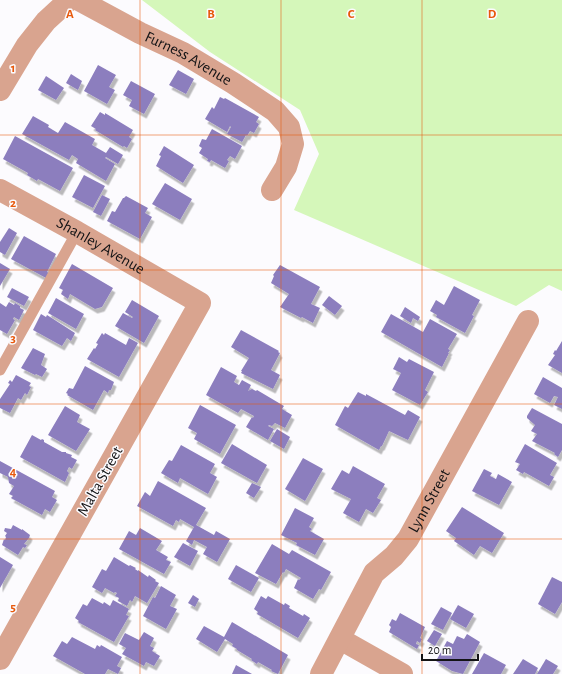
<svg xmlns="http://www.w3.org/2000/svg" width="562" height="674" viewBox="0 0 562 674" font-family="'Alegreya Sans',sans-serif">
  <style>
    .green { fill: #d5f7ba }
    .building { fill: #8c7ebe; filter: url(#shadow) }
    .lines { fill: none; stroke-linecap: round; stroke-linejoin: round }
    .lane { stroke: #d9a48f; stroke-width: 11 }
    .street { stroke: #d9a48f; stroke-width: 22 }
    .grid { fill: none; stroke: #e8590c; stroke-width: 1; stroke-opacity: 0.55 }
    .labels { text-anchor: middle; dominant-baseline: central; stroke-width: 3; stroke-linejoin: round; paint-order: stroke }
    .street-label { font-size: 16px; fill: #131315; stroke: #fcfbfe }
    .grid-label { font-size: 13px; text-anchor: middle; font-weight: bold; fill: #e8590c; stroke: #fcfbfe; stroke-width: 3; stroke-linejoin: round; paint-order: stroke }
  </style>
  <defs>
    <filter id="shadow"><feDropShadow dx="2.5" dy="4.5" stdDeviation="0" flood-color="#0004"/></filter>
  </defs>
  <rect width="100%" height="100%" fill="#fcfbfe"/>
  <path class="green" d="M142,0H562V291L549,285L516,306L294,210L319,154L300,110L210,52Z"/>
  <g class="building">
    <path d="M98,65L116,75L109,87L115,90L107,104L84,91Z"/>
    <path d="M178,70L194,79L186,94L169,85Z"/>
    <path d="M71,74L82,81L78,90L66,83Z"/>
    <path d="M46,76L64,88L56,100L38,90Z"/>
    <path d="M131,81L155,94L144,114L129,106L132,100L123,95Z"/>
    <path d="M220,97L224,99L225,98L259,117L256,122L259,124L254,133L250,131L247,136L246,135L242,142L227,134L231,127L230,126L227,132L205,119L212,107L214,109Z"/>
    <path d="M100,112L105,115V113L133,130L129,137L132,139L127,148L124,146L123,147L95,130L96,129L91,126Z"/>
    <path d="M33,116L49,125L48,127L58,133L65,122L95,139L92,145L106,153L110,147L123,155L118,164L106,157L105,158L115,164L106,181L76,163L78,159L72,155L69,160L22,134Z"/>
    <path d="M212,129L242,146L235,159L230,156L227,160L229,161L225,168L211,160L210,162L207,161L208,159L199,153L202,148L199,146L202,139L206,140Z"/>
    <path d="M15,136L73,168L60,191L38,179L37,181L27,175L28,173L3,159Z"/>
    <path d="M164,146L194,165L183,183L156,166L161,156L159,155Z"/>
    <path d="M84,175L105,186L93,208L72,197Z"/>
    <path d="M165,183L192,199L180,220L152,204Z"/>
    <path d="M102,195L110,199L101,216L93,212Z"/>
    <path d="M126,196L148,208L145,213L152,217L140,239L107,221L112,211L115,212L123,198H124Z"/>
    <path d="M9,228L17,233L5,255L0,252V242Z"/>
    <path d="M24,236L56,254L47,272L49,273L46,278L11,259Z"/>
    <path d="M0,263L10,269L0,286Z"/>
    <path d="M72,264L113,288L102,307L95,309L70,294L68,299L61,294L63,290L59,288Z"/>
    <path d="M280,265L320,287L311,304L320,308L313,323L302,317L301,318L280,307L289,294L271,283L274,276L273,275Z"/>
    <path d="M454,286L480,300L472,315L474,316L465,333L436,317L437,315L430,311L436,300L444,305Z"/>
    <path d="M12,288L29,297L24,306L7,297Z"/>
    <path d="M329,296L342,306L335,315L322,305Z"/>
    <path d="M56,298L84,314L76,329L48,313Z"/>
    <path d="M132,300L159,316L144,343L115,326L123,313L132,318L133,317L125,312Z"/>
    <path d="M9,302L14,305L15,303L20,306V308L24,310L19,320L14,317L13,319L15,320L7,334L0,330V303L6,307Z"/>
    <path d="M405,307L420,317L418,321L413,318L411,323L400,316Z"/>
    <path d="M41,314L46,317L47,315L75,333L71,341L67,338L62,346L33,330Z"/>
    <path d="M391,314L423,332L430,319L457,334L448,349L450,350L448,353H449L442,367L381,332Z"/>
    <path d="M241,330L279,351L278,352L280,353L271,370L280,375L273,389L241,373L242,371H241L249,358L231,347Z"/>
    <path d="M102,333L104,335L105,333L126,345L129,338L138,343L119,377L87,359L94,348L95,349L98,344L96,343Z"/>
    <path d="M562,341V373L548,365L555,355L553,354L555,350L556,351Z"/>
    <path d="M33,348L45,354L41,365L47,369L42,377L36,374L35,375L21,368Z"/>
    <path d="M399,357L407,362L409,359L434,372L425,390L428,392L420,405L392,390L401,373L393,369Z"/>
    <path d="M85,366L114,382L111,390H109L108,393L104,390L93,410L67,395L68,394L66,393L69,388L73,389Z"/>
    <path d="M221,367L237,376L234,382L239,385L242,380L251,385L248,391L252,389L256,391L257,390L284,406L282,409L292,415L285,428L275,423L272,426L269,425L268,426L274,429L268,440L246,427L252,417L253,418L254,416L241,409L238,413L206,395Z"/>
    <path d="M16,375L31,383L29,386L31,387L27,395L25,393L21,400L18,398L10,413L0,408V399L10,384L8,383L10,380L12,382Z"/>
    <path d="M543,377L562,388V409L554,405L558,397L554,396L550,403L534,394Z"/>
    <path d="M358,392L366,396V394L405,415L408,410L420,417L408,440L389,431L382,446H381L379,450L335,425L345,406L348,408Z"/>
    <path d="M200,405L236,425L220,454L194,439L197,433L188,428Z"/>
    <path d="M65,406L80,415L77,422L90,429L76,451L48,435Z"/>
    <path d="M532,408L562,424V450L558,457L554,454L555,453L532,441L537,434L531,431L535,425L527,418V416Z"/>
    <path d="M277,429L290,437L284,449L270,441Z"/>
    <path d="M32,435L41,440L42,439L44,440V442L62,452H66V453L72,455L71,457L77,460L72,469L69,467L67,471L69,473L65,482L20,457Z"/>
    <path d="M232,444L267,465L257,483L221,463Z"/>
    <path d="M525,444L557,463L550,475L554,477L549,486L524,472L523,474L516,470L520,464L515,462Z"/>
    <path d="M181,445L215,464L210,473L217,477L208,494L180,478L178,483L161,473L169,460L172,461Z"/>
    <path d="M303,458L323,469L305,501L285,489Z"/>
    <path d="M0,461L55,491L52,497L57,500L50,512L45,509L42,515L11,498L13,496L9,494L14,486L9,483L8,477L0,473Z"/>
    <path d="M353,466L385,484L377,498L381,500L373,513L366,509L359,522L343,513L351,499L331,489L342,470L349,474Z"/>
    <path d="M484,469L492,473L490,476L496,479L498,474L512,482L499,505L472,491Z"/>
    <path d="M158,481L206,508L196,525L214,535L216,531L230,539L217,562L203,554L207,547L194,540L192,545L186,541L194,527L180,519L179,522L176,520L173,526L137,506L145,492L150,496Z"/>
    <path d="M252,483L261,487L254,498L246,493Z"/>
    <path d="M462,507L504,533L492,553L480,546L474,555L454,541L456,538L446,531Z"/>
    <path d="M295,508L314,518L309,527L312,529L310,531L324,539L315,555L296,545L297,543L281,535Z"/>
    <path d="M13,525L22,530V529L30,535L29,538L24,544L27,545L25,548L23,547L18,555L2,545L4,539L5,540L6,537L5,536L7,533L4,531L5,528L11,529Z"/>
    <path d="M140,528L162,541L156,550L168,557L166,560L171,562L164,574L119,549L129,531L136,535Z"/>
    <path d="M183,543L198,551L190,566L174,557Z"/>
    <path d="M272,544L289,554L292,550L331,572L321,590L319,589L313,599L294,588L298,579L299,580L301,578L286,569L284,573L283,572L276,584L255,573Z"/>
    <path d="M0,557L13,565L0,588Z"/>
    <path d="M114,557L129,566L130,565L136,568L135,569L138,571V570L148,577L149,575L156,580L155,581L159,583L147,603L135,596L132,602L130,600L127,606L118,601L119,598L115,596L117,593L115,592L114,593L105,588L102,593L92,587L102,569L106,571Z"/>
    <path d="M236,565L259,578L251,592L228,579Z"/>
    <path d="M552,577L562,582V602L555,614L538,604Z"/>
    <path d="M161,586L176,595L170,606L177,609L166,629L143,616L153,597L155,598Z"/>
    <path d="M193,595L199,599L195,607L188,603Z"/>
    <path d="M261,596L266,599L268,596L284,605L285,603L290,606L289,608L303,616L304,614L310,618L298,638L257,614L258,612L254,609Z"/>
    <path d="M92,598L103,604L104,602L110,606L113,600L129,609L126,615L129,616L114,642L78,622L79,621L75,618L83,604L87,606Z"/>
    <path d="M458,605L474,614L466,628L450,619Z"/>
    <path d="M441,607L452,613L443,630L431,624Z"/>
    <path d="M400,613L425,627L420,638L422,639L420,643L417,641L416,644L419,645L417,649L389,632L391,627L389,625L392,619L396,621Z"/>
    <path d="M232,622L288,655L278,674L271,671L272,670L258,662L257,664L251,660L252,659L237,650V649L232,646L233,644L225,639L217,652L196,639L204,626L224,637Z"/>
    <path d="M434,630L442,634L435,646L427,641Z"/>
    <path d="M144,632L154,638L150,646L154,648L152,651L160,656L154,666L146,662L144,666L122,654L126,648L119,644L125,633L139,640Z"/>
    <path d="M467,634L480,642L463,674L452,671L436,661L447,641L453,644L457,636L464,639Z"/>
    <path d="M72,637L95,649L97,645L100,647L101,645L122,657L117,666L121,668L118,674L108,669L105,674H85L53,656L62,641L67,644Z"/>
    <path d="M484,653L506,665L501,674H472Z"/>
    <path d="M523,659L538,668L535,674H513Z"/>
    <path d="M546,659L558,666L553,674H537Z"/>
    <path d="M236,665L252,674H232Z"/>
  </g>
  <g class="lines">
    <path class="lane" d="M0,370L77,232"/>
    <g class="street">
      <path id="s1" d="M79,0L140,33L183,53L233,83L275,111L289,127L293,144L286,167L272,190"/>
      <path d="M0,90L27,45L46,21L69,0"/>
      <path id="s2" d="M0,190L77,232L200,303L0,659"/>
      <path d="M340,639L402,674"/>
      <path id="s3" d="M321,674L374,573L394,556L408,539L528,321"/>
    </g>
  </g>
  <path class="grid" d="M140,0V674M281,0V674M422,0V674M0,135H562M0,270H562M0,404H562M0,539H562"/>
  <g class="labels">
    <g class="street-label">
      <text stroke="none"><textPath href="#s1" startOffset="124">Furness Avenue</textPath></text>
      <text stroke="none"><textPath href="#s2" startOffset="115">Shanley Avenue</textPath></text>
      <text transform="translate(100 481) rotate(-61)">Malta Street</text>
      <text stroke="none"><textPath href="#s3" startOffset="206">Lynn Street</textPath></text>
    </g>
  </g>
  <g class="grid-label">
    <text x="70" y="18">A</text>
    <text x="211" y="18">B</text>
    <text x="351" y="18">C</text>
    <text x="492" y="18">D</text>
    <text x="13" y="72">1</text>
    <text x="13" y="207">2</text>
    <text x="13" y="342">3</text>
    <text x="13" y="476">4</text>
    <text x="13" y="611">5</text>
  </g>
  <path d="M422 654v6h56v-6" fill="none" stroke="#131315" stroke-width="2"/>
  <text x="428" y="654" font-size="12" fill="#131315" stroke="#fcfbfe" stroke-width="3" paint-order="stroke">20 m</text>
</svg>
